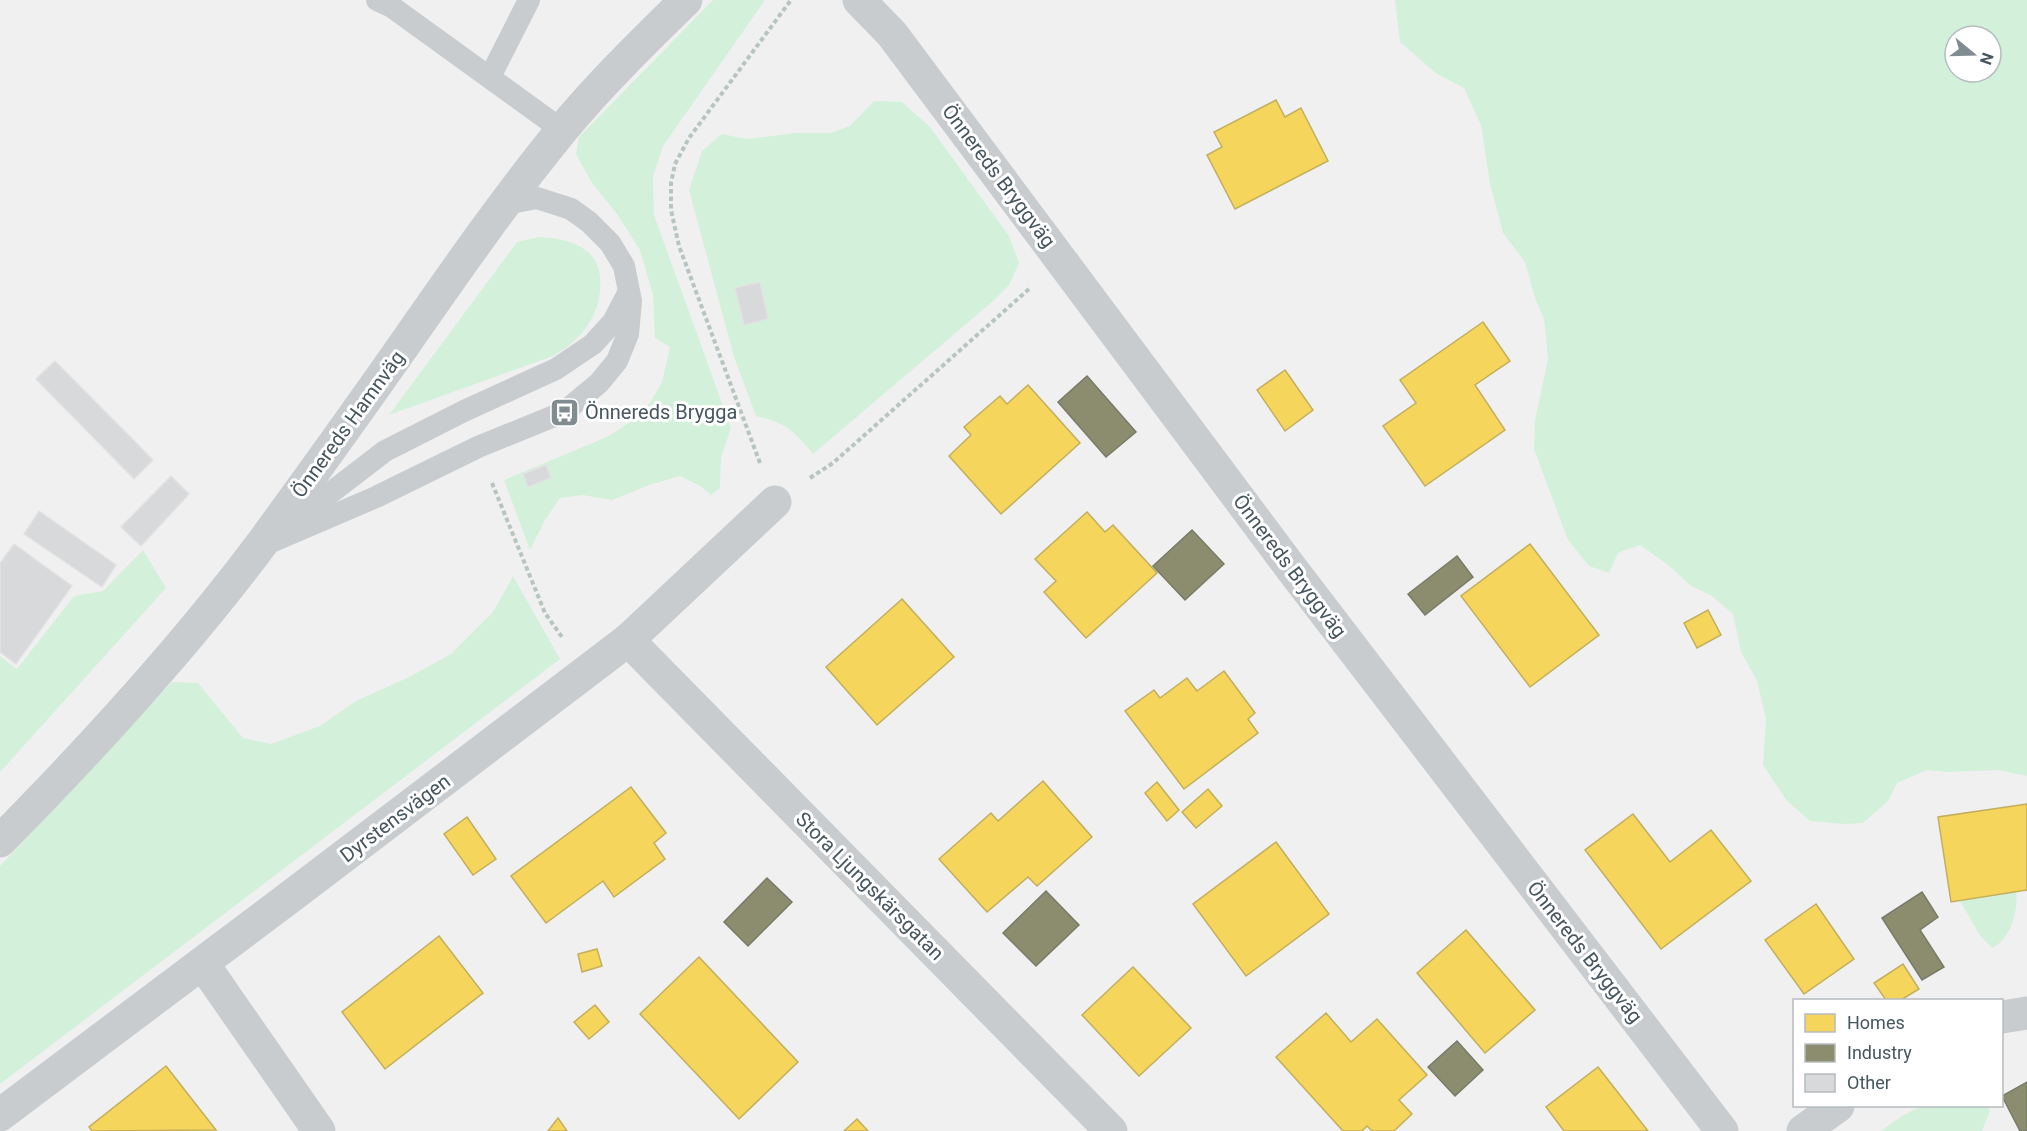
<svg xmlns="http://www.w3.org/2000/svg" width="2027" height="1131" viewBox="0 0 2027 1131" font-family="Roboto,sans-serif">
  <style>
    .green { fill: #d3f1da; fill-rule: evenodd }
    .homes { fill: #f6d55c; stroke: #c1af5d; stroke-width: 1.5 }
    .industry { fill: #8c8c6e; stroke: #777c69; stroke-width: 1.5 }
    .building { fill: #d7d9da; stroke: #e2e2e3; stroke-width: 1.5 }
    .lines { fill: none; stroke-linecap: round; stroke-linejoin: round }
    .path { stroke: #b7c5bf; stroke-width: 4; stroke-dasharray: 4.5 3; stroke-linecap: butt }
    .service { stroke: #c8ccce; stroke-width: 22 }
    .minor { stroke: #c8ccce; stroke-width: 33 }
    .labels { text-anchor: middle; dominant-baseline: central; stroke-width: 6; stroke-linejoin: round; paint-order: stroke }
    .street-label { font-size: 20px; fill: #45565e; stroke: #fff }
    .poi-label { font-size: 20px; fill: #45565e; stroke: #fff; text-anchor: start }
  </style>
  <rect width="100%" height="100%" fill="#f1f0f0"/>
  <g class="green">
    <path d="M713,0H765L663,146L653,177L654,215L731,428L721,457L720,488L711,495L700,486L680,476L652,484L612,500L582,495L560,498L545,520L530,550L504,480L607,437L644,413L662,382L670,347L655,338L653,295L640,250L617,214L592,183L576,154L579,137Z"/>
    <path d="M1395,0H2027V776L1998,770L1948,772L1927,770L1897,783L1888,801L1863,823L1843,824L1810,821L1787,801L1763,765L1766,719L1757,681L1741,652L1733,614L1712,596L1691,586L1667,564L1640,545L1618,553L1609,573L1589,566L1568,540L1534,449L1535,420L1548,359L1544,319L1535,298L1525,262L1503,233L1490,184L1481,125L1464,88L1437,74L1400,42ZM1955,36H1991V72H1955Z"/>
    <path d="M874,101L902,102L930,127L1009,236L1019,263L1009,285L992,302L813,454C794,431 787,423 756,416L734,357L689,190L702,151L722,134L747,139L796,133H831L850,126Z"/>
    <path d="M539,237C555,238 571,240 584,249C593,254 599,266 600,276C603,312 584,339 553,356L389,415L517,242Z"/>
    <path d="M143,550L166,588L0,772V656L17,669L74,596L103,591Z"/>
    <path d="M513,576L560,659L0,1084V866L172,682L198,683L243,738L271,744L320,726L356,701L409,677L451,654L493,612Z"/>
    <path d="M2016,892C2019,910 2010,940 1992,948L1979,934L1960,901Z"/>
    <path d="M1921,1106H1987L1990,1111L1982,1131H1881L1902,1116Z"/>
  </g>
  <g class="homes">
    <path d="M1276,100L1285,117L1301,108L1328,161L1235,209L1207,155L1222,147L1214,132Z"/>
    <path d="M1483,322L1510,361L1475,385L1505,430L1425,486L1383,426L1416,403L1400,380Z"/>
    <path d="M1285,370L1313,410L1285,431L1257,390Z"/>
    <path d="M1028,385L1080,443L1001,514L949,456L971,435L964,427L1000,396L1007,404Z"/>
    <path d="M1087,512L1105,532L1113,525L1157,573L1086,638L1044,592L1056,581L1035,559Z"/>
    <path d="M1530,544L1599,635L1530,687L1461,596Z"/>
    <path d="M902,599L954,657L877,725L826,667Z"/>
    <path d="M1708,610L1721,635L1697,648L1684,623Z"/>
    <path d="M1224,671L1255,713L1248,719L1258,733L1184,789L1125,711L1154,690L1160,698L1187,678L1197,691Z"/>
    <path d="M1043,781L1092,837L1037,886L1028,877L987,912L939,859L991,813L998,821Z"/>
    <path d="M1157,782L1179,810L1167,821L1145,793Z"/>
    <path d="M631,787L666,833L654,843L665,859L614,897L603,881L546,923L511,876Z"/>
    <path d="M1208,789L1222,806L1196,828L1182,812Z"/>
    <path d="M2027,804V890L1951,902L1938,817Z"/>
    <path d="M1633,814L1670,862L1711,830L1751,881L1661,949L1585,850Z"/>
    <path d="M467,817L496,859L473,875L444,834Z"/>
    <path d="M1276,842L1329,914L1246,976L1193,904Z"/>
    <path d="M1816,904L1854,959L1804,994L1765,940Z"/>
    <path d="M1466,930L1535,1010L1485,1053L1417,973Z"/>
    <path d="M439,936L483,993L385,1069L342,1012Z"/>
    <path d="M597,949L602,966L582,972L578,954Z"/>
    <path d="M699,957L798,1062L739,1119L640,1014Z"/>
    <path d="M1903,964L1919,989L1901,1000H1886L1874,983Z"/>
    <path d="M1133,967L1191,1028L1139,1076L1082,1015Z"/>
    <path d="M595,1005L609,1022L589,1039L574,1022Z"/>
    <path d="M1326,1013L1351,1042L1377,1019L1427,1075L1399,1100L1412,1114L1394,1131H1372L1367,1126L1362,1131H1343L1276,1057Z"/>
    <path d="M166,1066L216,1130L92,1131L89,1127Z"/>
    <path d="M1598,1067L1648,1131H1564L1546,1107Z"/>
    <path d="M558,1118L567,1131H548Z"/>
    <path d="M857,1119L868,1131H844Z"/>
  </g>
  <g class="industry">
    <path d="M1087,376L1136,432L1106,457L1058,402Z"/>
    <path d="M1192,530L1224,564L1185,600L1153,566Z"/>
    <path d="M1457,556L1473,577L1425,615L1408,594Z"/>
    <path d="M767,878L792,902L748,946L724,922Z"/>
    <path d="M1046,891L1079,925L1036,966L1003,933Z"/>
    <path d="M1922,892L1938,917L1920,930L1944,967L1922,980L1882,918Z"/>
    <path d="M1457,1041L1483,1070L1455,1096L1428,1067Z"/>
    <path d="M2027,1082V1131H2020L2002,1096Z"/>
  </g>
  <g class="building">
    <path d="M760,282L768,319L744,325L735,288Z"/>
    <path d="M55,361L153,460L134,479L36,379Z"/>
    <path d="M546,465L551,478L528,487L523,474Z"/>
    <path d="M171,476L189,494L141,546L121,527Z"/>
    <path d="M39,511L116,565L102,587L24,534Z"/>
    <path d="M14,544L72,586L16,664L0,652V563Z"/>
  </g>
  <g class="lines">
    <g class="path">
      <path d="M760,463L679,246L671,210V183L675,164L689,138L791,0"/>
      <path d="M810,478L833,463L1029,289"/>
      <path d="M492,483L545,613L562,637"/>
    </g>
    <g class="service">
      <path d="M377,0L392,7L562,130"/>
      <path d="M490,77L529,0"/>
      <path d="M286,527L385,451L464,411L556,369L593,344L613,322L627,295"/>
      <path d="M262,546L376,497L478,447L564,412L599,383L617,361L628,334L631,301L624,266L610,243L589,222L571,209L537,198L505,204"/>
    </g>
    <g class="minor">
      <path d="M859,0L892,34L1291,568L1722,1131"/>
      <path d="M628,640L1111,1131"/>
      <path d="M0,841C92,748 182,650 260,546C306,483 352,419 397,355C450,279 503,202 562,130C600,84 643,42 686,0"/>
      <path d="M203,964L319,1131"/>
      <path d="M2002,1017L2027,1013"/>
      <path d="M0,1115L294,894L628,640L775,502"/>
      <path d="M1803,1131L1838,1106"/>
    </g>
  </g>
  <defs>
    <symbol id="bus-square" viewBox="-11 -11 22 22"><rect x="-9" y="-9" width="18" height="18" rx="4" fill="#818c91" stroke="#fff"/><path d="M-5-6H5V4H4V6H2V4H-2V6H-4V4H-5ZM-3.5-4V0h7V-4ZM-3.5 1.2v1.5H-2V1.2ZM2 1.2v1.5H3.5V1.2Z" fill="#fff"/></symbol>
  </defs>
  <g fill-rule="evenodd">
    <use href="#bus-square" x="548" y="396" width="33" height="33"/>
  </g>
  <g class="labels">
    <g class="street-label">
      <text transform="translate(999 176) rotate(53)">Önnereds Bryggväg</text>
      <text transform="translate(348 424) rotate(-54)">Önnereds Hamnväg</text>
      <text transform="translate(1290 566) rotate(53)">Önnereds Bryggväg</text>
      <text transform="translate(395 818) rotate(-37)">Dyrstensvägen</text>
      <text transform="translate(870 886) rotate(45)">Stora Ljungskärsgatan</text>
      <text transform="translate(1585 952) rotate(52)">Önnereds Bryggväg</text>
    </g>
    <g class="poi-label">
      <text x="585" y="412">Önnereds Brygga</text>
    </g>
  </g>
  <rect x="1793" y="999" width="210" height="108" fill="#ffffff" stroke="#b5bbbf" stroke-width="1.5"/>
  <rect x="1805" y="1014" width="30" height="18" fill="#f6d55c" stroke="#b5bbbf" stroke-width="1.5"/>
  <text x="1847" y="1029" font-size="18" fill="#45565e">Homes</text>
  <rect x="1805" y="1044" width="30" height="18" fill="#8c8c6e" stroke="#b5bbbf" stroke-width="1.5"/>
  <text x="1847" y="1059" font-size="18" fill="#45565e">Industry</text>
  <rect x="1805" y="1074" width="30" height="18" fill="#d7d9da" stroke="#b5bbbf" stroke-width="1.5"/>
  <text x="1847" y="1089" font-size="18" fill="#45565e">Other</text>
  <g transform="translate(1973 54) rotate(109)"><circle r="28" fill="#ffffff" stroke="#b5bbbf" stroke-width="1.5"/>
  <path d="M0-4.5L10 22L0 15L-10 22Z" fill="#818c91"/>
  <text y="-9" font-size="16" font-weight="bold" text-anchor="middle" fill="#45565e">N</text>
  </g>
</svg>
